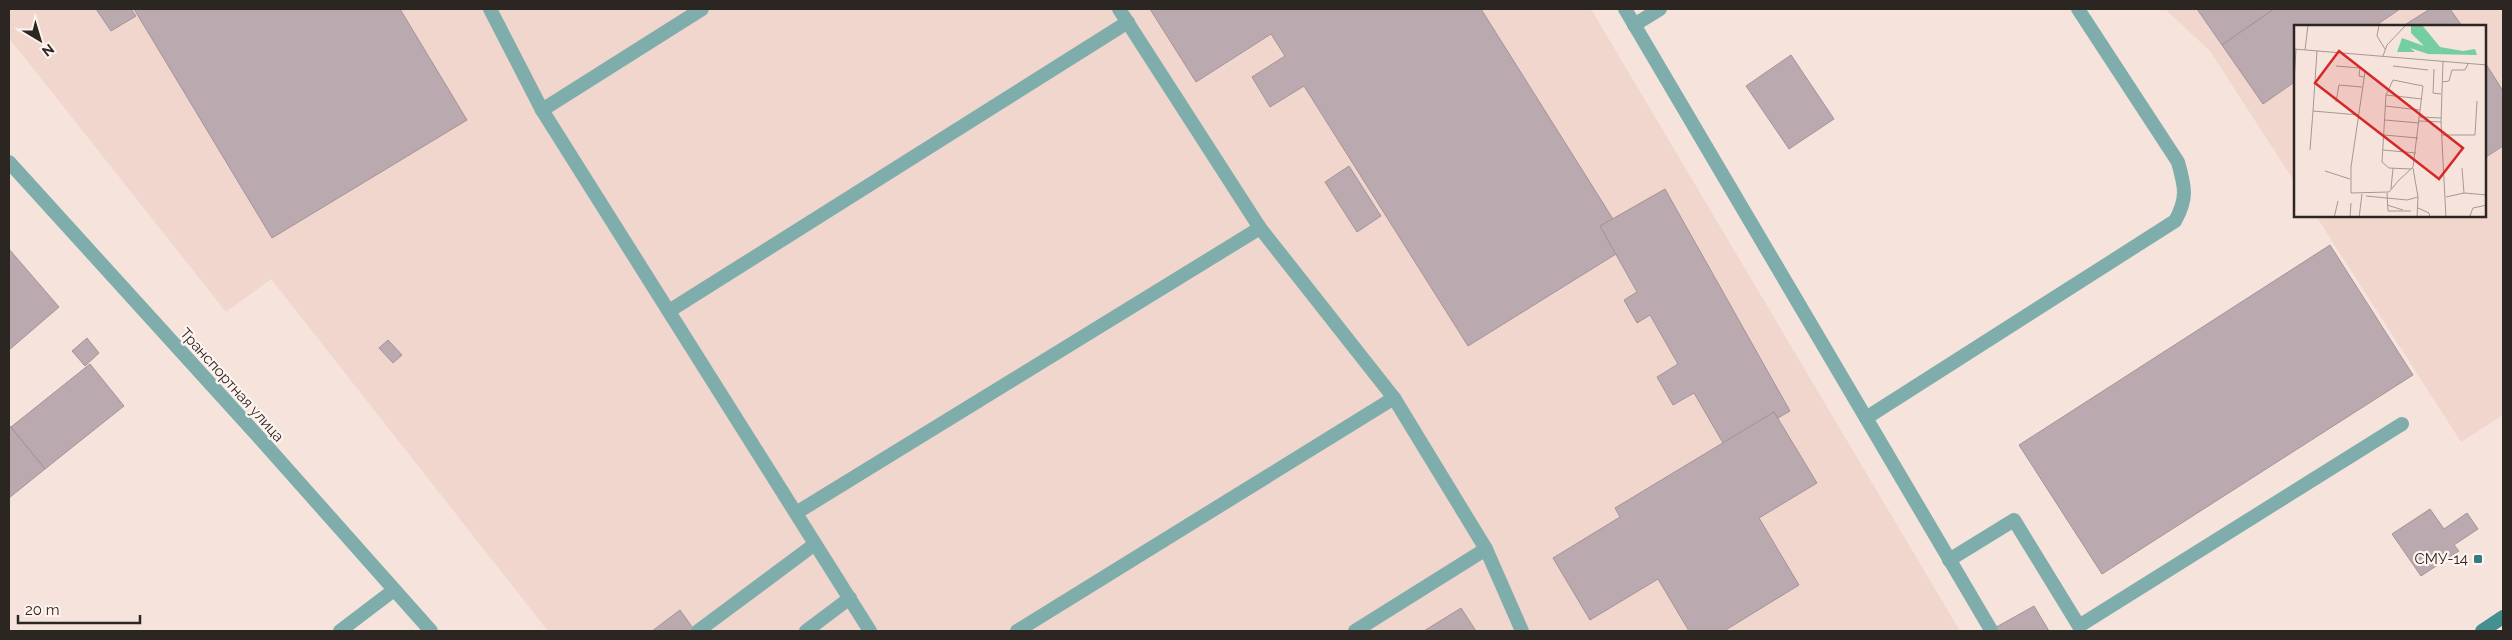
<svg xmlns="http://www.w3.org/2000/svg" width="2512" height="640" viewBox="0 0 2512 640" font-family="Raleway,sans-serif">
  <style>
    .built { fill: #f0d6cc }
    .building { fill: #bba9b0; stroke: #a4939a }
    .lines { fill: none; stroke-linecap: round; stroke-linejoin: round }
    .service { stroke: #7fadac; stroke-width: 14 }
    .minor { stroke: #7fadac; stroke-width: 14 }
    .secondary { stroke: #448f8f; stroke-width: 14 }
    .poi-dot { fill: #337d7f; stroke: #fef3ee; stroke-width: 2 }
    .labels { text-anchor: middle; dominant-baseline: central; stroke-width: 4.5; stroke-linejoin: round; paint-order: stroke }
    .street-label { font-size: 15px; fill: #2c2623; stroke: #fef3ee }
    .poi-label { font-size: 15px; fill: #2c2623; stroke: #fef3ee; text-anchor: end }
    .inset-road { fill: none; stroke: #a59892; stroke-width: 1 }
    .view { fill: #d62828; fill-opacity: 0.15; stroke: #d62828; stroke-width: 2.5 }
    .inset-edge { fill: none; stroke: #2c2623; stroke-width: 2.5 }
  </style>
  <rect width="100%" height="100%" fill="#f6e4dc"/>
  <g class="built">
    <path d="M9,9H1591L1960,631H548L271,279L226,312L9,38Z"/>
    <path d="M2165,9H2503V415L2461,442L2316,216H2486V26H2296V184L2210,51Z"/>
  </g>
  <g class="building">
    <path d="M96,9H131L136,16L111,31Z"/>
    <path d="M134,9H400L467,120L272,238Z"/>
    <path d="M1150,9H1481L1613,219L1600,226L1616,254L1468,346L1304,86L1270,107L1252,77L1285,56L1271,34L1196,82Z"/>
    <path d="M2197,9H2274L2222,45Z"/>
    <path d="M2274,9H2400L2375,26H2296V81L2263,104L2222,45Z"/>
    <path d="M2430,9H2450L2462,26H2403Z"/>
    <path d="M1791,55L1834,119L1789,149L1746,86Z"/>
    <path d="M2486,64L2503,91V146L2486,157Z"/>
    <path d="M1349,166L1381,216L1357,232L1325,182Z"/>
    <path d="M1665,189L1790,411L1778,418L1774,412L1723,443L1694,393L1673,405L1657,377L1678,364L1650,315L1637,323L1624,300L1637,292L1600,226Z"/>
    <path d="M2330,245L2413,375L2102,574L2019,445Z"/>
    <path d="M9,249L59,307L9,350Z"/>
    <path d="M87,338L99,353L85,366L72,351Z"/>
    <path d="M388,340L402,355L393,363L379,348Z"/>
    <path d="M90,364L124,406L45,469L11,427Z"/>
    <path d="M1774,412L1817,483L1759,518L1799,585L1724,631H1689L1658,579L1590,620L1553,558L1620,517L1615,508Z"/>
    <path d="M9,425L45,469L9,498Z"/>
    <path d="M2430,509L2444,529L2467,513L2478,529L2454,545L2459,551L2421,576L2392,534Z"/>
    <path d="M2034,606L2049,631H1989L1991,630Z"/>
    <path d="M1461,608L1476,631H1424Z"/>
    <path d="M680,610L695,631H652Z"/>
  </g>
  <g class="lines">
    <g class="service">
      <path d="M490,9L542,110L870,631"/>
      <path d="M1119,9L1260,228L1394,398L1486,549L1522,631"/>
      <path d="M1625,9L1991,630"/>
      <path d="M1634,25L1660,9"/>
      <path d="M542,110L702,9"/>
      <path d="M669,311L1128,22"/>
      <path d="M1866,418L2175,221C2188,198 2185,187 2178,162L2078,9"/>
      <path d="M796,513L1260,228"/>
      <path d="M1949,560L2014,520L2079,626L2402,424"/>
      <path d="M340,631L394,590"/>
      <path d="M698,631L815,544"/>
      <path d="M806,631L850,598"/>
      <path d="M1017,631L1394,398"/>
      <path d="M1355,631L1486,549"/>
    </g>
    <path class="minor" d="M9,162L256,434L431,631"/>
    <path class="secondary" d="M2482,631L2503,617"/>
  </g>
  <rect class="poi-dot" x="2473" y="554" width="10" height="10" rx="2.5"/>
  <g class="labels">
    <g class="street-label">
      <text transform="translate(232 385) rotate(48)">Транспортная улица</text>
    </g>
    <g class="poi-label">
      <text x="2468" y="559">СМУ-14</text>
    </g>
  </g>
  <g transform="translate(2294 25)">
    <rect width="192" height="192" fill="#f6e4dc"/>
    <path d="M117,0H128L146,22L169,26L181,24L183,30L134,29L116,23L121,27H103L108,13L130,21L117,8Z" fill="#75cea0"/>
    <path class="inset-road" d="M85,0L83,11L91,24M0,24L193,40M11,25L14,0M23,26L19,86L65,90M89,31L93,20L112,0M149,36L147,97L152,193M42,41L66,43L65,51L70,52M99,41L134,45M140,44L139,68L147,69M71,47L57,142V168L95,167L105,155L117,144L119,142L129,61L99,55L92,70L88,137L95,143L117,144M0,57L2,24M148,57L155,56L158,45H171L174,39M92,70L128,74M42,77L45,60L68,62M91,81L126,85M126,92L147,93M91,95L125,98M125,96L147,97M90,110L124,113M148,110H181L183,76M16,125L19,86M89,125L122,128M168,143L170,168M31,146L56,154M97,164L99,143M93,168L94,186H117M72,171L113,175L124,172L119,143M152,172L170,168L193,170M93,180L109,185M124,183L135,188L136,193M40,193L44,176M56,193L57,178M65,193L68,169M123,193L124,172M175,193L179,183L193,180"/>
    <path class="view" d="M45,26L169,123L145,154L21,58Z"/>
    <rect width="192" height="192" class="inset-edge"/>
  </g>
  <rect width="2512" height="640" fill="none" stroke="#2c2623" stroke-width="20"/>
  <g transform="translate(40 40) rotate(142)" stroke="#fef3ee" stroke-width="4" paint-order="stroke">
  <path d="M0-4L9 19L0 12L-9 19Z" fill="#2c2623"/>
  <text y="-8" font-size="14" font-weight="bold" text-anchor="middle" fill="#2c2623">N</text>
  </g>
  <path d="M18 615v8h122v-8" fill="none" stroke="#2c2623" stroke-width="2.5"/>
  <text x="25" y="615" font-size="15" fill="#2c2623" stroke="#fef3ee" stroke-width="4" paint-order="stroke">20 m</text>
</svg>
